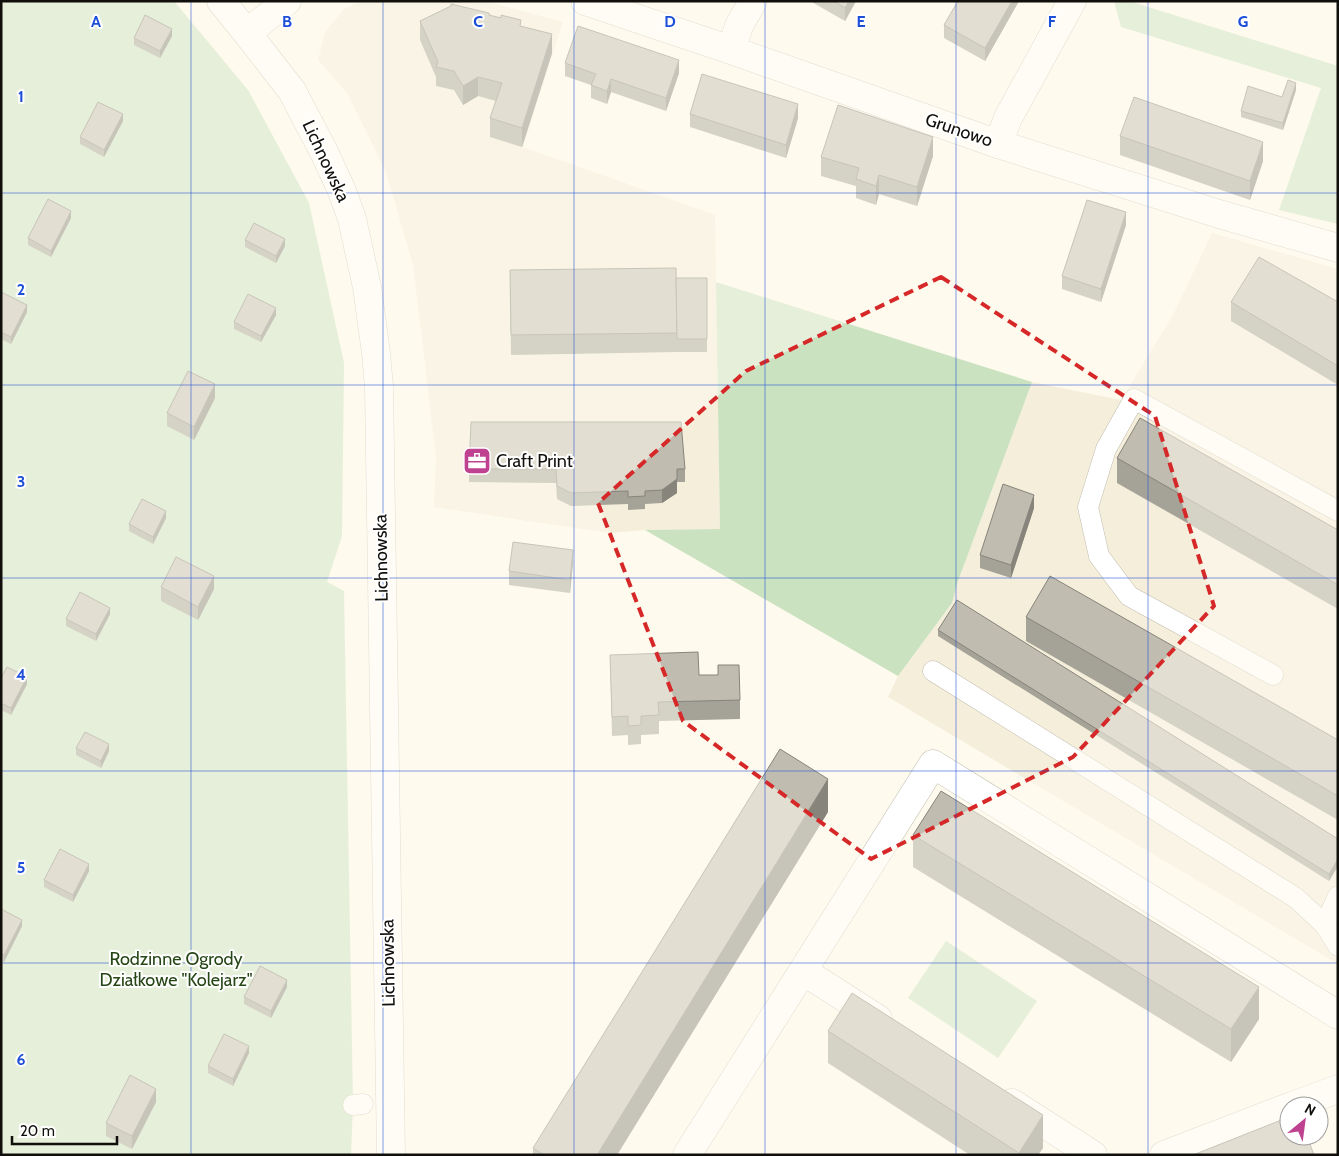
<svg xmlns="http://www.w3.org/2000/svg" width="1339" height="1156" viewBox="0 0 1339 1156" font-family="Cabin,sans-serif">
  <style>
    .built { fill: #f4eedb }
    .green { fill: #cae2c0 }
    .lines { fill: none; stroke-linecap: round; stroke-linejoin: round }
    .lane-casing { stroke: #bfbbae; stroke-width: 21 }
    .street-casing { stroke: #bfbbae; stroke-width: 29 }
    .secondary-casing { stroke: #bfbbae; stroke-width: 29 }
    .lane { stroke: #fff; stroke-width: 20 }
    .street { stroke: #fff; stroke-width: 28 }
    .secondary { stroke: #fff; stroke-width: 28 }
    .wall { fill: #a5a397 }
    .shaded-wall { fill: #86847b }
    .building { fill: #c0bdb0; stroke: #86847b }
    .marked { fill: none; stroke: #d62828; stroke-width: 4; stroke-dasharray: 10 6; stroke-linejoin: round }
    .grid { fill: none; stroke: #1d4ed8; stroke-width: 1; stroke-opacity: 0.55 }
    .labels { text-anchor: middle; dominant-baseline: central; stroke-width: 4; stroke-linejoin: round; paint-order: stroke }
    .street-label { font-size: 18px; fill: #110f0b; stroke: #fff }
    .poi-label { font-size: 18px; fill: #110f0b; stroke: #fff; text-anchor: start }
    .park-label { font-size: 18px; fill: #264616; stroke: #fff }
    .grid-label { font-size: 16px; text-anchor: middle; font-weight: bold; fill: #1d4ed8; stroke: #fff; stroke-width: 4; stroke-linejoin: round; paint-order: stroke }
  </style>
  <rect width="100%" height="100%" fill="#fefaed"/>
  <g class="built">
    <path d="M362,1H485L563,22L523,147L715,215L720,529L645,530L610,533L434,507L436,457L413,265L386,172L347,93L318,60L325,32L344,9Z"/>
    <path d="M1212,233L1338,269V964L888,697L898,676L952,603L958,581L1032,382L1121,400L1173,315Z"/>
  </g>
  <g class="green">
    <path d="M1,1H174L248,90L309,203L344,363L342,536L327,582L344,591L353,1105L351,1155H1Z"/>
    <path d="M1114,1H1129L1338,66V224L1279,210L1321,88L1121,27Z"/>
    <path d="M716,282L1032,382L958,581L952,603L898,676L645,530L720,529Z"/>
    <path d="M946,941L1037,1001L998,1058L908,998Z"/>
  </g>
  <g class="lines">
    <defs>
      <g id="lane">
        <path d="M933,671L1296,898L1325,925L1338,946"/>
        <path d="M1273,675L1129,596L1099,556L1088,507L1106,449L1134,399L1338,511"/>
        <path d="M1325,925L1338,896"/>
        <path d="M353,1105L363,1104"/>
      </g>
      <g id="street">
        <path d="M585,1L731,50L998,144L1219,214L1338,248"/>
        <path d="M247,33L287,1"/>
        <path d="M731,50L739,26L753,1"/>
        <path d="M998,144L1008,118L1072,1"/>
        <path d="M803,971L878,1019"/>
        <path d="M1012,1103L1093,1155"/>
        <path d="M1292,1106L1338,1089"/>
        <path d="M687,1155L933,764L1338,1015"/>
        <path d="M1164,1155L1289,1107"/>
      </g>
      <path id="secondary" d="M221,1L247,33L292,91L324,152L342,191L352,219L367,287L376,353L379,387L391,1155"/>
    </defs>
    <use href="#lane" class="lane-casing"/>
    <use href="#street" class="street-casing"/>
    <use href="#secondary" class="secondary-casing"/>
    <use href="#lane" class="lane"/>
    <use href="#street" class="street"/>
    <use href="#secondary" class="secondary"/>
  </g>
  <g class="wall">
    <path d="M810,1H856L845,21Z"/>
    <path d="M958,1H1019L985,61L944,38V25Z"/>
    <path d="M489,15L521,26L552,53L522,147L490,137V118L496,101L478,96L463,105L454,90L436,86V77L420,40V21Z"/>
    <path d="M172,36L160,58L134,45V38Z"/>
    <path d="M565,63L679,73L666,111L611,92L607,104L591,98V85L565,76Z"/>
    <path d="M1296,90L1283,130L1241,117V111L1282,97Z"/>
    <path d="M690,114L798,118L786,158L690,127Z"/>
    <path d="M123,121L104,157L80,144V137Z"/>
    <path d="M1120,136L1263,161L1250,200L1120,155Z"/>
    <path d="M933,156L917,206L879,194L876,205L856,198V186L821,176V157Z"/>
    <path d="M71,218L51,257L28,245V238Z"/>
    <path d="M1126,225L1101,302L1062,289V276Z"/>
    <path d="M245,240L285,246L276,263L245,247Z"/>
    <path d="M510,270L676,278H707V352H677V351V352L511,355Z"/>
    <path d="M1,292L27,312L11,344L1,339Z"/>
    <path d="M1231,302H1338V385L1231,321Z"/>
    <path d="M276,315L261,342L234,329V322Z"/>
    <path d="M215,398L194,440L167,426V413Z"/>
    <path d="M1117,458L1338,530V609L1117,483Z"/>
    <path d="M469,469H685V482H677V493L662,503L645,504V509L628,510V504L571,506L557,499L556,483L469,482Z"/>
    <path d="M1034,508L1011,578L980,568V555Z"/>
    <path d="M166,518L153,544L129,531V524Z"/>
    <path d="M573,563L570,593L509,585V571Z"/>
    <path d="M161,587L214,589L198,620L161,601Z"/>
    <path d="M110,614L96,641L66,626V619Z"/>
    <path d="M1026,617L1338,740V820L1026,641Z"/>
    <path d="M938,630L1338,839V866L1329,881L938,636Z"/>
    <path d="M610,655L699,675L740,700V719L659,721V734L641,735V744L628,745V735L612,736Z"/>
    <path d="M1,678L27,684L11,715L1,710Z"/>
    <path d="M76,748L109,751L101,768L76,755Z"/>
    <path d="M828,812L617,1155H533V1148Z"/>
    <path d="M913,835L1259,1019L1231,1062L913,867Z"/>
    <path d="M89,871L73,902L44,887V880Z"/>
    <path d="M1,909L22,926L4,962L1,960Z"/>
    <path d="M287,987L271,1018L244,1004V997Z"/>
    <path d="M828,1031L1043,1148L1038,1155H970L828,1063Z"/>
    <path d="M249,1053L233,1086L208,1073V1066Z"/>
    <path d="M156,1102L132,1149L106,1136V1123Z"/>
  </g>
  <g class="shaded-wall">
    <path d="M849,1H856L845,21V8Z"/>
    <path d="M1012,1H1019L985,61V48Z"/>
    <path d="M172,29V36L160,58V51Z"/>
    <path d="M552,34V53L522,147V128Z"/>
    <path d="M679,60V73L666,111V98Z"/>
    <path d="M478,77V96L463,105V86Z"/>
    <path d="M611,79V92L607,104V91Z"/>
    <path d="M1296,83V90L1283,130V123Z"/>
    <path d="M798,104V118L786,158V145Z"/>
    <path d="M123,114V121L104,157V150Z"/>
    <path d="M933,137V156L917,206V187Z"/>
    <path d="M1263,142V161L1250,200V181Z"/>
    <path d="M879,175V194L876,205V186Z"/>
    <path d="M71,211V218L51,257V251Z"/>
    <path d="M1126,212V225L1101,302V289Z"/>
    <path d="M285,239V246L276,263V256Z"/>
    <path d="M27,305V312L11,344V337Z"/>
    <path d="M276,308V315L261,342V336Z"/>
    <path d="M215,384V398L194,440V427Z"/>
    <path d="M677,479V493L662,503V490Z"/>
    <path d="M1034,495V508L1011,578V565Z"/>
    <path d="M166,511V518L153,544V537Z"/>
    <path d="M573,550V563L570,593V580Z"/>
    <path d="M214,576V589L198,620V607Z"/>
    <path d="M110,608V614L96,641V634Z"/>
    <path d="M27,677V684L11,715V708Z"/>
    <path d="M109,744V751L101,768V761Z"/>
    <path d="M828,779V812L617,1155H597Z"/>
    <path d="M1338,859V866L1329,881V874Z"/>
    <path d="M89,864V871L73,902V895Z"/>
    <path d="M22,920V926L4,962V955Z"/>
    <path d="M287,980V987L271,1018V1011Z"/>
    <path d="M1259,987V1019L1231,1062V1029Z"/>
    <path d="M249,1046V1053L233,1086V1079Z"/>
    <path d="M156,1089V1102L132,1149V1136Z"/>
    <path d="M1043,1115V1148L1038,1155H1019V1153Z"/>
  </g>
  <g class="building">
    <path d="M834,1H849L845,8Z"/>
    <path d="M958,1H1012L985,48L944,25Z"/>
    <path d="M451,4L489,13V15L501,18V15L521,20L520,26L552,34L522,128L490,118L502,83L478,77L463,86L454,71L436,67L438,62L420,21L451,6Z"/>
    <path d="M145,15L172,29L160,51L134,38Z"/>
    <path d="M578,26L679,60L666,98L611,79L607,91L591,85L596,74L565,63Z"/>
    <path d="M702,74L798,104L786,145L690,114Z"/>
    <path d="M1288,80L1296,83L1283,123L1241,111L1248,86L1282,97Z"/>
    <path d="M1134,97L1263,142L1250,181L1120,136Z"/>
    <path d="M98,102L123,114L104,150L80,137Z"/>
    <path d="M838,105L933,137L917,187L879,175L876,186L856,179L859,168L821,157Z"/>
    <path d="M48,199L71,211L51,251L28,238Z"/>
    <path d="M1087,200L1126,212L1101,289L1062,276Z"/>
    <path d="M254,223L285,239L276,256L245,240Z"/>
    <path d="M1259,257L1338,302V366L1231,302Z"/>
    <path d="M676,268L677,333L511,335L510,270Z"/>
    <path d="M676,278H707V339H677Z"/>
    <path d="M1,292L27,305L11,337L1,332Z"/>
    <path d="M248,294L276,308L261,336L234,322Z"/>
    <path d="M188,371L215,384L194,427L167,413Z"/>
    <path d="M1140,418L1338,530V585L1117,458Z"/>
    <path d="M471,422H681L685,469H677V479L662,490L645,491V496L628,497V491L571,493L557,486L556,469H469Z"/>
    <path d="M1003,484L1034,495L1011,565L980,555Z"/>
    <path d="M142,499L166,511L153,537L129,524Z"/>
    <path d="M513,542L573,550L570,580L509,571Z"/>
    <path d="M176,557L214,576L198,607L161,587Z"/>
    <path d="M1050,576L1338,740V796L1026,617Z"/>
    <path d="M80,592L110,608L96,634L66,619Z"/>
    <path d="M957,600L1338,839V859L1329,874L938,630Z"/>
    <path d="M698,652L699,675H718V665H739L740,700L658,702L659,715L641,716V725L628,726V716L612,717L610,655Z"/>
    <path d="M7,667L27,677L11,708L1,703V678Z"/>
    <path d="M85,732L109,744L101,761L76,748Z"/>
    <path d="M780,749L828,779L597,1155H544L533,1148Z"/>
    <path d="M941,791L1259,987L1231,1029L913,835Z"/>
    <path d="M60,849L89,864L73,895L44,880Z"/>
    <path d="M1,909L22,920L4,955L1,954Z"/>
    <path d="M260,966L287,980L271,1011L244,997Z"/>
    <path d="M852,993L1043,1115L1019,1153L828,1031Z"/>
    <path d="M224,1034L249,1046L233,1079L208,1066Z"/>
    <path d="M130,1075L156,1089L132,1136L106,1123Z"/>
    <path d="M1289,1117V1136H1307L1314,1155H1193Z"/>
  </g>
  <path d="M0 0H1339V1156H0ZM941,277L1155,416L1214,606L1073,757L871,859L683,721L598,503L746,371Z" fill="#fefaed" fill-opacity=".55" fill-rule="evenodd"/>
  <path class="marked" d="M941,277L1155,416L1214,606L1073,757L871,859L683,721L598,503L746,371Z"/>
  <path class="grid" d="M191,1V1155M383,1V1155M574,1V1155M765,1V1155M956,1V1155M1148,1V1155M1,193H1338M1,385H1338M1,578H1338M1,771H1338M1,963H1338"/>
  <defs>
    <symbol id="office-square" viewBox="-11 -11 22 22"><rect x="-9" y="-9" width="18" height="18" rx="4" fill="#bf4290" stroke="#fff"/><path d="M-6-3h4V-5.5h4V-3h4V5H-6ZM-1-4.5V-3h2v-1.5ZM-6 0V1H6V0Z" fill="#fff"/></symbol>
  </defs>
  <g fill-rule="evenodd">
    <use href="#office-square" x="461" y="445" width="32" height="32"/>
  </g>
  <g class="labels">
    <g class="street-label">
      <text transform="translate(959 130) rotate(19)">Grunowo</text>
      <text transform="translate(326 161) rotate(65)">Lichnowska</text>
      <text transform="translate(381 558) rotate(-91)">Lichnowska</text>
      <text transform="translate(388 963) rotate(-91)">Lichnowska</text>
    </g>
    <g class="poi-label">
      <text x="496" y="461">Craft Print</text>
    </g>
    <g class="park-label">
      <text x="176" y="959">Rodzinne Ogrody<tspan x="176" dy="21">Działkowe "Kolejarz"</tspan></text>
    </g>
  </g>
  <g class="grid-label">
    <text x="96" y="27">A</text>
    <text x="287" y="27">B</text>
    <text x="478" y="27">C</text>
    <text x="670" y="27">D</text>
    <text x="861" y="27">E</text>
    <text x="1052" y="27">F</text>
    <text x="1243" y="27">G</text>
    <text x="21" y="102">1</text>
    <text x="21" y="295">2</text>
    <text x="21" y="487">3</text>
    <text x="21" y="680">4</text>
    <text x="21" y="873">5</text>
    <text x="21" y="1065">6</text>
  </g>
  <rect width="1339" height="1156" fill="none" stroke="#110f0b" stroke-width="5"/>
  <g transform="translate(1304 1121) rotate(29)"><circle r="24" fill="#ffffff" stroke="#a09f9d"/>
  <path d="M0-4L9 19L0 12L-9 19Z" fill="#bf4290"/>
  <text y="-8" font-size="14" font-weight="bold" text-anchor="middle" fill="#110f0b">N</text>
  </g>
  <path d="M12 1136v8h105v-8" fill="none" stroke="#110f0b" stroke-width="2.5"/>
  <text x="20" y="1136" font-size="15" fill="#110f0b" stroke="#ffffff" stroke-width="4" paint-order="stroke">20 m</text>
</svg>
